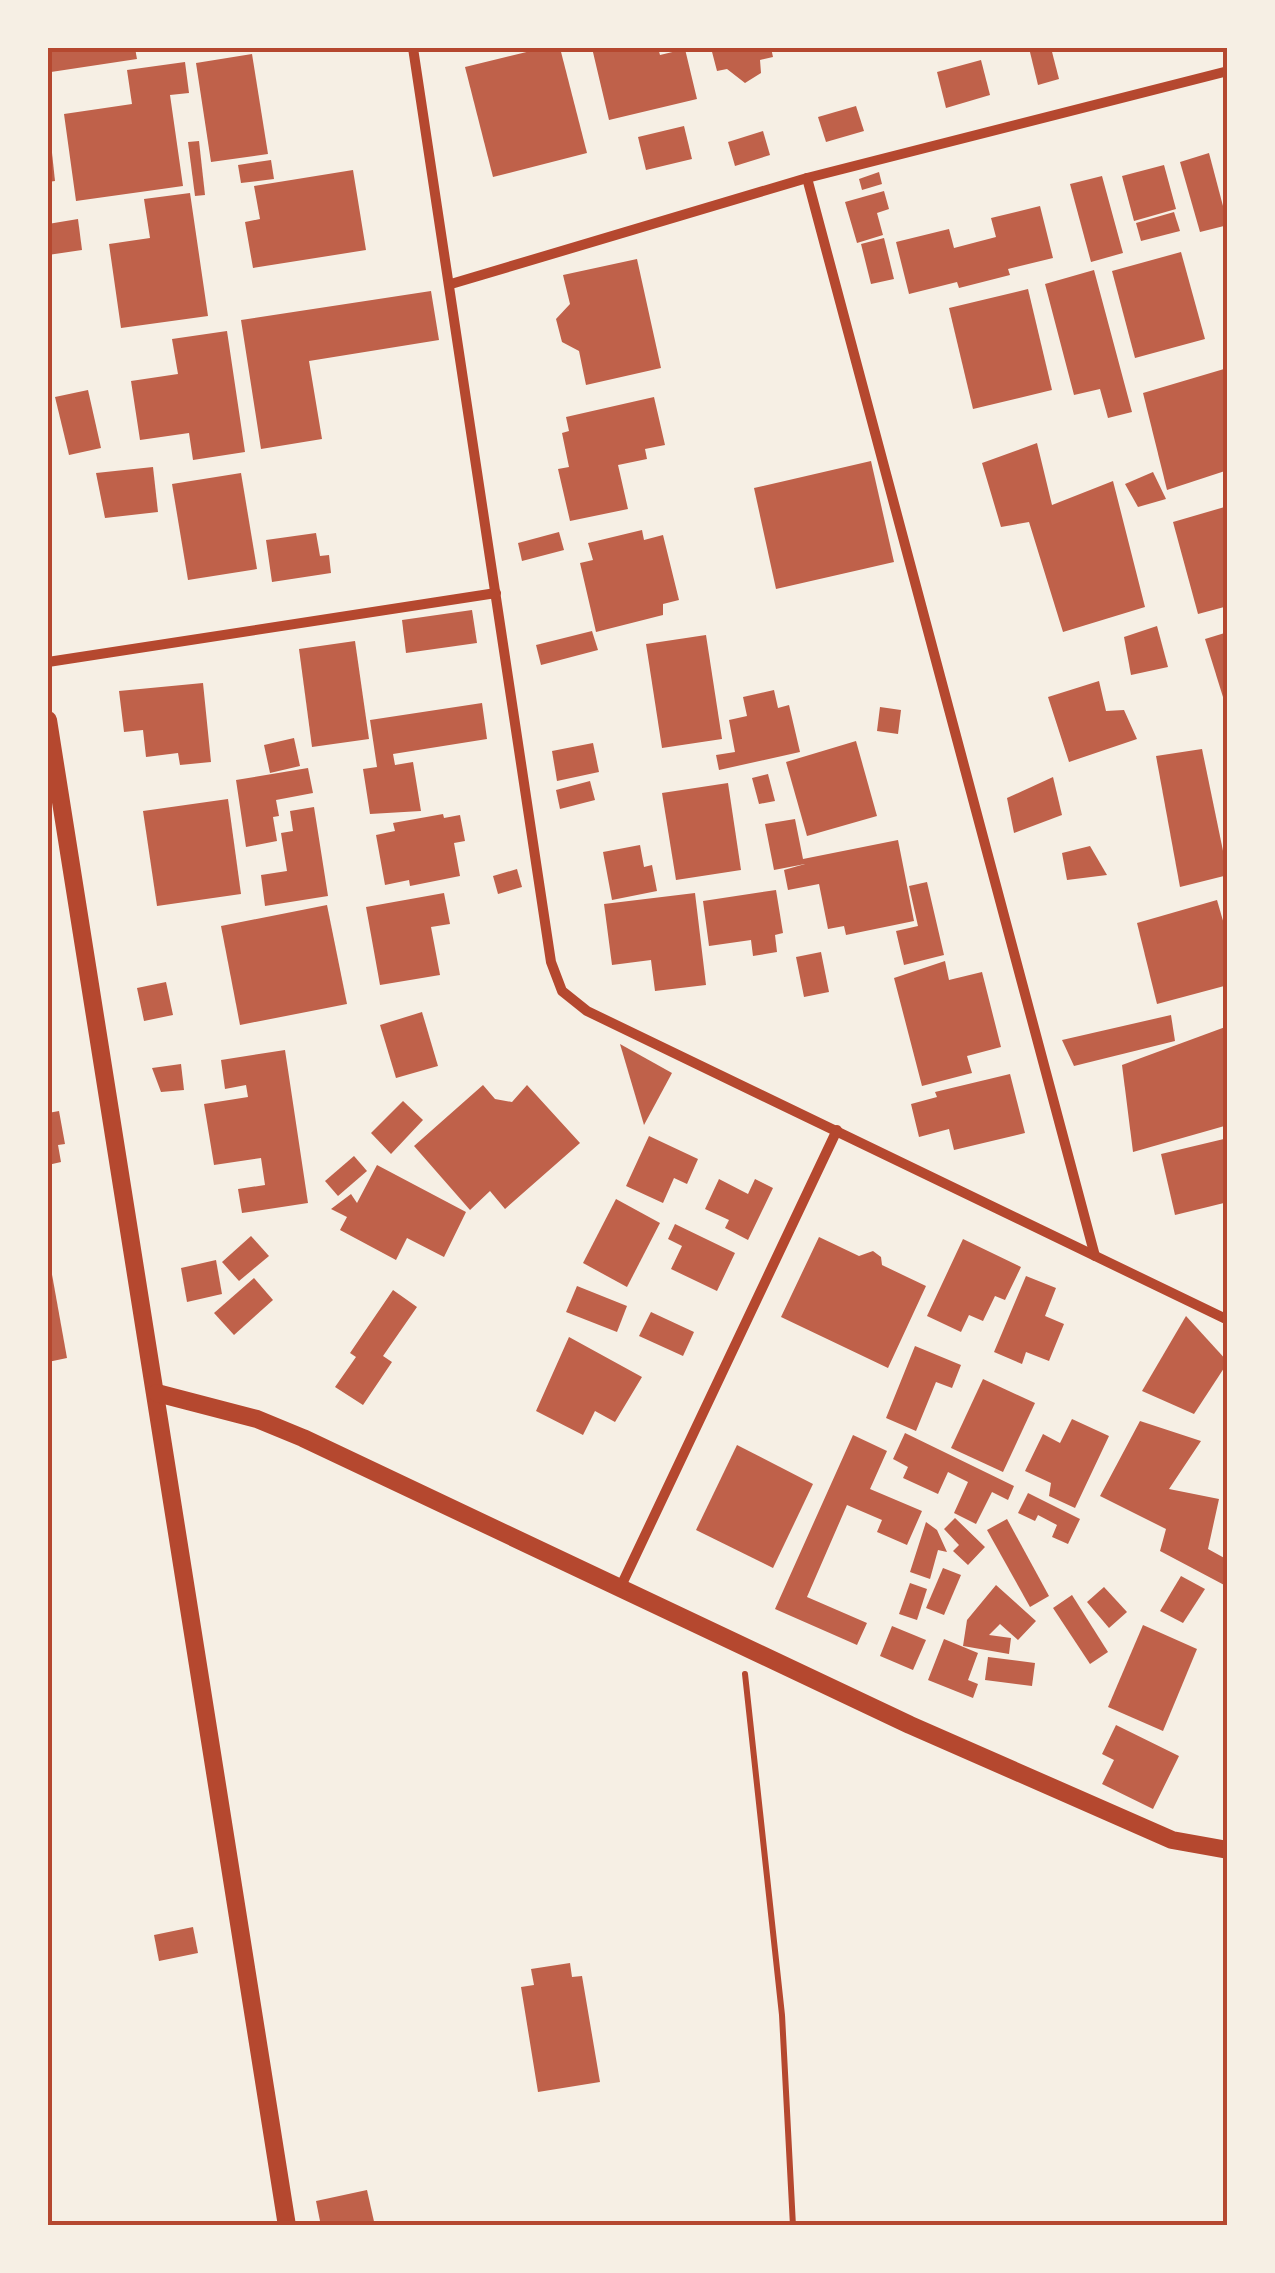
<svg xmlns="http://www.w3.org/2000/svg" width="1275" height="2273" viewBox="0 0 1275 2273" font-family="'Fira Sans',sans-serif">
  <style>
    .building { fill: #bf614a }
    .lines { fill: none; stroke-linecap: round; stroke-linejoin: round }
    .path { stroke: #b5482f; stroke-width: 6 }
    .minor { stroke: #b5482f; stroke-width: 10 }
    .tertiary { stroke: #b5482f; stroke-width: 18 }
    .neatline { fill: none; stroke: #b5482f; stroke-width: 4 }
  </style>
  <rect width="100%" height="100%" fill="#f6efe4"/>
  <g class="building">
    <path d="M48,48H135L137,59L51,72Z"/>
    <path d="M543,48H560L587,153L493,177L465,67Z"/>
    <path d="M592,48H658L660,55L685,49L697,99L609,120Z"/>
    <path d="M711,48H771L773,57L760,60L761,73L745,83L727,69L717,71Z"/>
    <path d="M1029,48H1051L1059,79L1038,85Z"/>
    <path d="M252,54L268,154L211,162L196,63Z"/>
    <path d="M981,60L990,95L946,108L937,72Z"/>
    <path d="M185,62L189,93L170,95L183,186L76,201L64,114L132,104L127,70Z"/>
    <path d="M856,106L864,131L826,142L818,117Z"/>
    <path d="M684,126L692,159L646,170L638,137Z"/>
    <path d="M763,131L770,155L735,166L728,142Z"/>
    <path d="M199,141L205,195L195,196L188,142Z"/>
    <path d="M52,153L55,181L48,182V154Z"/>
    <path d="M1209,153L1228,225L1200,232L1180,162Z"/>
    <path d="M271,160L274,179L241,183L238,165Z"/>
    <path d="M1164,165L1176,209L1134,221L1122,176Z"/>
    <path d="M353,170L366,250L253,268L245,222L260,219L254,186Z"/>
    <path d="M879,172L882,184L862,190L859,179Z"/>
    <path d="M1102,176L1123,253L1091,262L1070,184Z"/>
    <path d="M884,191L889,209L877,213L883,235L857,243L845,202Z"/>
    <path d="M190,193L208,316L121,328L109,244L150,238L144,199Z"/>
    <path d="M1040,206L1053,258L1008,269L1010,275L959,288L957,282L909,294L896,242L949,229L954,248L996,237L991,218Z"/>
    <path d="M1174,212L1180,231L1141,241L1136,223Z"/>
    <path d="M78,219L82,250L48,255V224Z"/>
    <path d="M884,238L894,279L871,284L861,244Z"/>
    <path d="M1181,252L1205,339L1135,358L1112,271Z"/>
    <path d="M637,259L661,368L586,385L579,351L562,342L556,319L570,304L563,275Z"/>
    <path d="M1094,270L1132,412L1108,418L1100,389L1074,395L1045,284Z"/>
    <path d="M1028,289L1052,390L973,409L949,308Z"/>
    <path d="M431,291L439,340L309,361L322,439L261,449L241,320Z"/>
    <path d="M227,331L245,452L193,460L189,433L140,440L131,381L178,374L172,339Z"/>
    <path d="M1224,369L1228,470L1167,490L1143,393Z"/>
    <path d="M88,390L101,448L69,455L55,397Z"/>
    <path d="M654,397L665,445L645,449L647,459L618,465L628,509L570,521L558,469L569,467L562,433L569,431L566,417Z"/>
    <path d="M1037,443L1052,505L1113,481L1145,607L1063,632L1029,522L1001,527L982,463Z"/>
    <path d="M871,461L894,562L776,589L754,488Z"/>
    <path d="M153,467L158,512L105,518L96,473Z"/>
    <path d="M1153,472L1166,499L1138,507L1125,484Z"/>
    <path d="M241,473L257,569L188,580L172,484Z"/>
    <path d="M1228,506V606L1198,614L1173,522Z"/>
    <path d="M642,530L644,540L663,535L679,600L663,604V615L596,632L580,563L593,560L588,543Z"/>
    <path d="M559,532L564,550L522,561L518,543Z"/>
    <path d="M316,533L320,556L329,555L331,573L272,582L266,540Z"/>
    <path d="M472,610L477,643L406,653L402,620Z"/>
    <path d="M1157,626L1168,667L1131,675L1124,637Z"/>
    <path d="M592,631L598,650L541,665L536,645Z"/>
    <path d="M1228,632V710H1227L1205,639Z"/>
    <path d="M706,635L722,739L662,748L646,644Z"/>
    <path d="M355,641L369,739L312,747L299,649Z"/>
    <path d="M1099,681L1106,711L1124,710L1137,739L1069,762L1048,697Z"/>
    <path d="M203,683L211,762L180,765L178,753L146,757L143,730L124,732L119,691Z"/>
    <path d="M774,690L778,708L789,705L800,752L719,770L716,755L735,752L729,720L747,716L743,697Z"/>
    <path d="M482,703L487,739L393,754L395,765L413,762L421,811L370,814L363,769L377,767L370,720Z"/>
    <path d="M880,707L901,710L898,734L877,731Z"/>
    <path d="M294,738L300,766L270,773L264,745Z"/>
    <path d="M856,741L877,816L807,836L786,762Z"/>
    <path d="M593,743L599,772L557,781L552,751Z"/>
    <path d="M1202,749L1228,875L1180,887L1156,756Z"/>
    <path d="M308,768L313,793L276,800L279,816L273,817L277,841L246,847L236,780Z"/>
    <path d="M768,774L775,801L759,804L752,778Z"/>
    <path d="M1053,777L1062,815L1014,833L1007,798Z"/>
    <path d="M590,781L595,800L560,809L556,790Z"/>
    <path d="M728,783L741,870L676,880L662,793Z"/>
    <path d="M228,799L241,894L157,906L143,811Z"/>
    <path d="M314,807L328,896L265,906L261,875L287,871L281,833L293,831L290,811Z"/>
    <path d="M443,814L444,818L460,815L465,841L454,843L460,876L410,886L409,880L385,885L376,835L395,831L393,823Z"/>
    <path d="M795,819L803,859L898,840L914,921L846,935L844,926L828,929L819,884L788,890L784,870L805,864L774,870L765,824Z"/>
    <path d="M640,845L644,867L652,865L657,891L612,900L603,852Z"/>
    <path d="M1090,846L1107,875L1067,880L1062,853Z"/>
    <path d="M517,869L522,887L498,894L493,876Z"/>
    <path d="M927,882L944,955L904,965L896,931L918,926L909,886Z"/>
    <path d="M776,890L783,933L775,935L777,952L753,956L751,940L709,946L703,901Z"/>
    <path d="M444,893L450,924L431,927L440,975L380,985L366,907Z"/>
    <path d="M695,893L706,985L655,991L651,960L612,965L604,904Z"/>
    <path d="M1217,900L1228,938V985L1157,1004L1137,923Z"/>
    <path d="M327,905L347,1004L240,1025L221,926Z"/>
    <path d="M821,952L829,992L804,997L796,957Z"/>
    <path d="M945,961L949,980L982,972L1001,1047L967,1056L972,1073L922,1086L894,978Z"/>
    <path d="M166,982L173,1015L144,1021L137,988Z"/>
    <path d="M422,1012L438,1066L396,1078L380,1025Z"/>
    <path d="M1171,1015L1175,1041L1074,1066L1062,1040Z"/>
    <path d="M1228,1026V1125L1133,1152L1122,1065Z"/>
    <path d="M620,1044L672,1073L644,1125Z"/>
    <path d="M285,1050L308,1203L242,1213L238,1189L265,1185L261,1158L214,1165L204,1104L248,1097L246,1085L225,1089L221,1060Z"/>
    <path d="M181,1064L184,1090L161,1092L152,1068Z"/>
    <path d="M1010,1074L1025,1133L954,1150L949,1129L919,1137L911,1104L937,1097L935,1092Z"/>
    <path d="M483,1085L495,1099L512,1102L527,1085L580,1143L505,1209L490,1191L470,1210L414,1146Z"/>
    <path d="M403,1101L423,1120L391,1154L371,1133Z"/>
    <path d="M59,1111L65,1144L58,1145L61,1162L48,1165V1113Z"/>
    <path d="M649,1136L698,1159L687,1184L674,1178L663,1203L626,1186Z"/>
    <path d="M1228,1138V1202L1175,1215L1161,1154Z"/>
    <path d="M354,1156L367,1171L338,1196L325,1181Z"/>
    <path d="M377,1165L466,1212L444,1257L407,1238L396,1260L340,1230L347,1217L331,1209L351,1194L357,1203Z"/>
    <path d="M719,1179L748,1194L755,1179L773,1188L748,1240L725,1228L729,1220L705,1209Z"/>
    <path d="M616,1199L660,1223L627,1287L583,1263Z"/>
    <path d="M675,1224L735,1253L717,1291L671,1269L682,1246L668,1239Z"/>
    <path d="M251,1236L269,1256L239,1281L222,1262Z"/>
    <path d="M819,1237L859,1256L873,1251L881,1257L882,1265L926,1286L888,1368L781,1317Z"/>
    <path d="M963,1239L1021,1267L1005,1300L995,1296L983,1321L969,1315L961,1332L927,1316Z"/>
    <path d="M216,1260L222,1294L187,1302L181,1268Z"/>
    <path d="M51,1269L67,1358L48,1362V1270Z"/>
    <path d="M1026,1276L1056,1288L1045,1316L1064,1324L1049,1361L1026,1352L1022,1364L994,1352Z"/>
    <path d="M254,1278L273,1300L234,1335L214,1313Z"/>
    <path d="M577,1286L627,1306L617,1332L566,1312Z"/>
    <path d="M393,1290L417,1307L383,1356L392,1362L363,1405L335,1387L356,1357L350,1353Z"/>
    <path d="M651,1312L694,1332L683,1356L639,1336Z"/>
    <path d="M1186,1316L1228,1362L1194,1414L1142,1391Z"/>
    <path d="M569,1337L642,1377L615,1422L595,1411L583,1435L536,1411Z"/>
    <path d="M915,1346L961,1365L952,1388L936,1382L916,1431L886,1418Z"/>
    <path d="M983,1379L1035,1403L1003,1472L951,1448Z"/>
    <path d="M1072,1419L1109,1436L1075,1508L1049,1496L1051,1483L1025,1471L1043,1434L1060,1443Z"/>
    <path d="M1140,1421L1201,1441L1169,1489L1219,1499L1208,1549L1228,1560V1587L1160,1551L1166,1529L1100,1496Z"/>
    <path d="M905,1433L1014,1486L1008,1500L992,1492L976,1524L954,1513L968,1482L948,1472L938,1494L903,1478L908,1467L893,1459Z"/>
    <path d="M853,1435L887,1451L870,1489L922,1511L907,1545L877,1532L882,1520L847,1505L807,1597L867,1623L857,1645L775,1609Z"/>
    <path d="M737,1445L813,1484L773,1568L696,1530Z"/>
    <path d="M1028,1493L1080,1519L1068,1544L1052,1537L1057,1525L1038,1515L1035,1521L1018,1513Z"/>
    <path d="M955,1518L985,1547L968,1565L953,1551L959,1545L944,1529Z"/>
    <path d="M1007,1519L1049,1596L1030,1607L987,1530Z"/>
    <path d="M926,1522L937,1530L947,1552L938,1550L930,1579L910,1572Z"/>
    <path d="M943,1568L961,1575L944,1615L926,1608Z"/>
    <path d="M1181,1576L1205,1589L1183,1623L1160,1611Z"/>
    <path d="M910,1583L927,1589L917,1620L899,1614Z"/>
    <path d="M996,1585L1036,1621L1018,1640L1000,1624L989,1635L1011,1638L1009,1654L963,1646L967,1620Z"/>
    <path d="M1104,1587L1127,1612L1109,1628L1087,1602Z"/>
    <path d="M1072,1595L1108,1652L1090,1664L1053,1608Z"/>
    <path d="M1143,1625L1197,1649L1163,1731L1108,1707Z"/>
    <path d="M892,1626L926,1640L913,1670L880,1656Z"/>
    <path d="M944,1639L978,1653L968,1680L978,1684L973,1698L928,1680Z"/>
    <path d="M988,1657L1035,1663L1032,1686L985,1680Z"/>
    <path d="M1116,1725L1179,1756L1153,1809L1102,1784L1114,1760L1102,1754Z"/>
    <path d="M193,1927L198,1953L159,1961L154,1935Z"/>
    <path d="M570,1963L572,1977L582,1976L600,2082L538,2092L521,1987L534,1985L531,1969Z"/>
    <path d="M367,2190L375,2226H321L316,2201Z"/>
  </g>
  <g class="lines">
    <path class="path" d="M745,1674L782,2015L793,2226"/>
    <g class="minor">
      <path d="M413,48L551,962L562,991L587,1011L1228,1320"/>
      <path d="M807,178L1095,1256"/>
      <path d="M451,284L807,178L1228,71"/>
      <path d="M48,662L496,593"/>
      <path d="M621,1586L837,1130"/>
    </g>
    <g class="tertiary">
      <path d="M48,720L287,2226"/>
      <path d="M157,1393L257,1419L303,1438L910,1725L1172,1840L1228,1850"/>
    </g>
  </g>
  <rect width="1275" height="2273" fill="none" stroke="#f6efe4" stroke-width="100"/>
  <rect x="50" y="50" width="1175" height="2173" class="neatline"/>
</svg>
